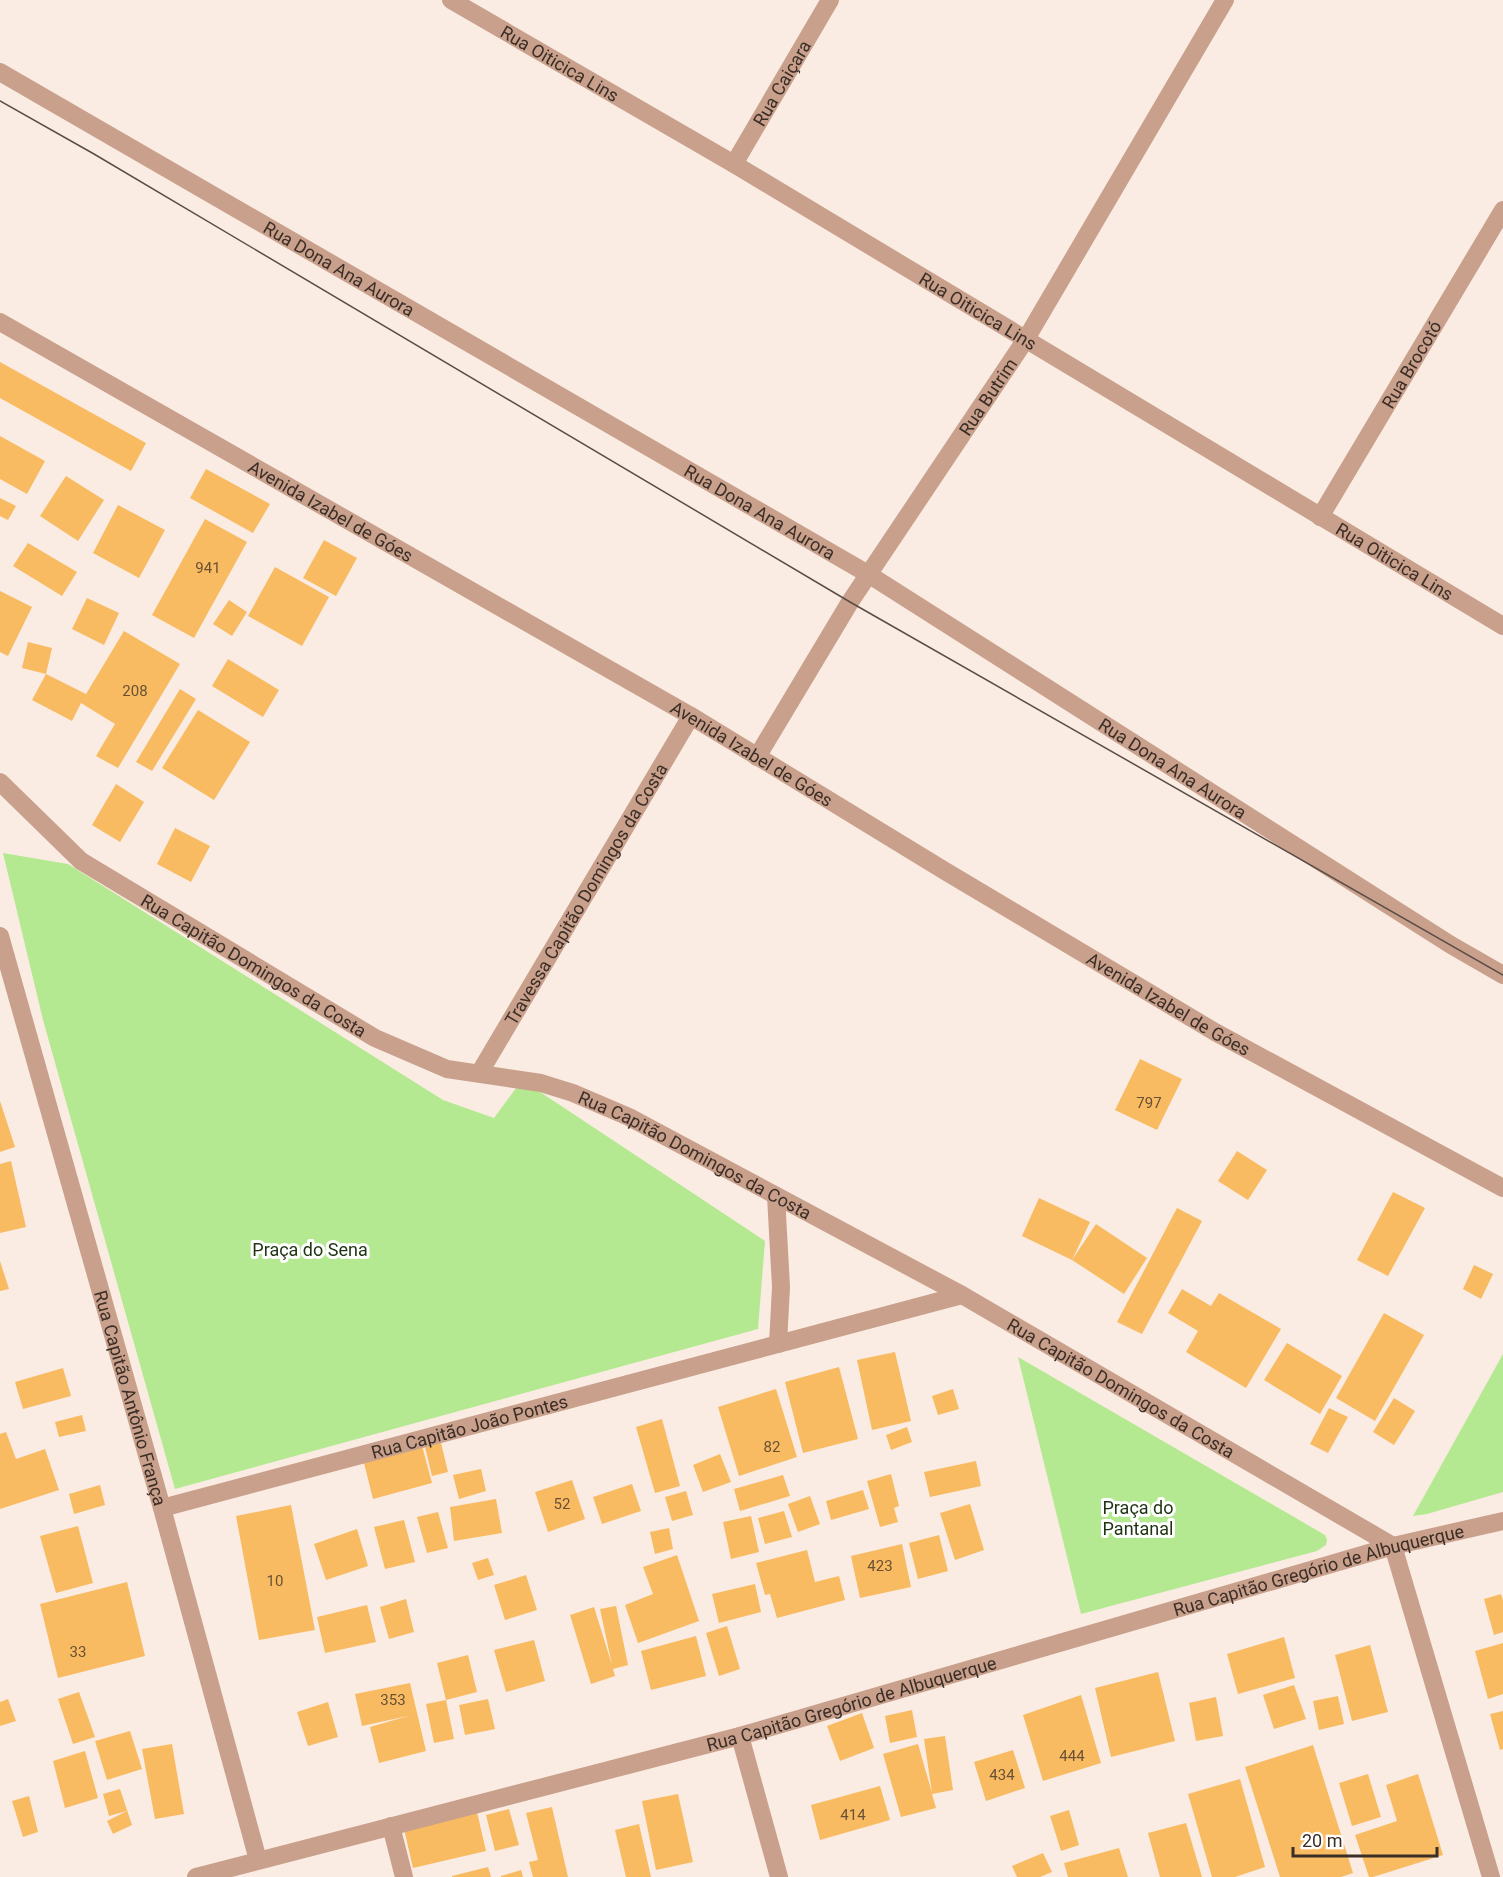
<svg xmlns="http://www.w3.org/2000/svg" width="1503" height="1877" viewBox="0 0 1503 1877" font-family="Roboto,sans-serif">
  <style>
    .green { fill: #b4e992 }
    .building { fill: #f8bb62 }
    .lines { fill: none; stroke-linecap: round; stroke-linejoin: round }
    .minor { stroke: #c9a08c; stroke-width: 18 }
    .tram { stroke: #594c44; stroke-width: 1.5 }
    .labels { text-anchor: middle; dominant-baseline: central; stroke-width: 6; stroke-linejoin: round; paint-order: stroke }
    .number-label { font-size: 15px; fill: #6a5135 }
    .street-label { font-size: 18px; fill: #3b2e26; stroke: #fff }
    .park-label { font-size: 18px; fill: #1f3411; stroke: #fff }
  </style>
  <rect width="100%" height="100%" fill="#faece3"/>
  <g class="green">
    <path d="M3,853L68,864L443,1100L494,1118L522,1080L765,1241L758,1329L175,1489L43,1020Z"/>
    <path d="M1503,1354V1492L1427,1514L1413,1516Z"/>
    <path d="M1018,1357L1325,1535L1327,1540L1326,1545L1317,1551L1081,1614Z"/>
  </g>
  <g class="building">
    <path d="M0,362L146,443L131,471L0,398Z"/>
    <path d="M0,436L45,461L27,494L0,479Z"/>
    <path d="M206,469L270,504L253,533L190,498Z"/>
    <path d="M66,476L104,500L78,541L40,516Z"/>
    <path d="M0,498L16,506L8,520L0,516Z"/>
    <path d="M118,505L165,530L139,578L93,553Z"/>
    <path d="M205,519L247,542L194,638L152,615Z"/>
    <path d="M324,540L357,558L336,596L303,578Z"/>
    <path d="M28,543L77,572L62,596L13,566Z"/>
    <path d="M275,567L329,597L302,646L248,616Z"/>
    <path d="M0,591L32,607L8,656L0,652Z"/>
    <path d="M87,598L119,613L104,645L72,629Z"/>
    <path d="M229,600L247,612L232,636L213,624Z"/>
    <path d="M124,631L180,664L118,768L96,756L115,724L81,703L72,721L32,700L46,674L86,694Z"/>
    <path d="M28,642L52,648L46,674L22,668Z"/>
    <path d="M228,659L279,690L263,717L212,686Z"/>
    <path d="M180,689L196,699L152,771L136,762Z"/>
    <path d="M198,710L250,742L214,800L162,768Z"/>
    <path d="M116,784L144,802L120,842L92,825Z"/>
    <path d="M175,828L210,846L191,882L157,864Z"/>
    <path d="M1140,1059L1182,1079L1157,1130L1115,1110Z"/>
    <path d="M0,1101L15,1147L0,1152Z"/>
    <path d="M1237,1151L1267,1170L1248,1200L1218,1181Z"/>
    <path d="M11,1161L26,1227L0,1233V1164Z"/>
    <path d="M1393,1192L1425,1208L1388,1276L1357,1260Z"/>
    <path d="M1039,1198L1090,1222L1072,1260L1096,1224L1147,1258L1124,1294L1072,1260L1022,1236Z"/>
    <path d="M1177,1208L1202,1221L1142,1334L1117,1322Z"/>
    <path d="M0,1261L9,1289L0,1291Z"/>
    <path d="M1474,1265L1493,1274L1481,1299L1463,1289Z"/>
    <path d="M1182,1289L1211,1306L1219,1293L1281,1329L1246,1388L1186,1352L1198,1331L1168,1313Z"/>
    <path d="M1384,1313L1424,1335L1375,1421L1336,1398Z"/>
    <path d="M1287,1343L1342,1376L1320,1414L1264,1380Z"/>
    <path d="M895,1352L911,1421L872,1430L857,1360Z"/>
    <path d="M839,1367L858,1439L803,1453L785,1382Z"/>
    <path d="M63,1368L71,1396L23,1409L15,1382Z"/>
    <path d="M776,1389L797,1457L739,1476L718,1407Z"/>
    <path d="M953,1389L959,1409L938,1415L932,1396Z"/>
    <path d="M1394,1398L1415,1411L1394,1445L1373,1432Z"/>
    <path d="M1329,1408L1348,1417L1328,1453L1310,1444Z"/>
    <path d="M82,1415L86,1431L59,1437L55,1422Z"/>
    <path d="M662,1419L680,1486L655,1493L636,1427Z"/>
    <path d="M907,1427L912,1442L891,1450L886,1435Z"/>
    <path d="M6,1432L16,1459L45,1449L59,1490L0,1509V1434Z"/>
    <path d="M421,1442L432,1483L373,1499L363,1459Z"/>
    <path d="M441,1443L448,1472L432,1476L425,1447Z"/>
    <path d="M720,1454L731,1482L703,1492L693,1465Z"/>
    <path d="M976,1461L981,1486L930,1497L924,1472Z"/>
    <path d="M481,1469L486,1491L459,1499L453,1475Z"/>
    <path d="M891,1474L899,1506L894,1508L898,1522L880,1527L867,1481Z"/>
    <path d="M783,1475L790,1496L740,1511L734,1489Z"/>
    <path d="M572,1480L585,1519L548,1532L535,1492Z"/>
    <path d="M632,1484L641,1511L602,1524L593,1497Z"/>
    <path d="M100,1485L105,1505L74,1514L69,1494Z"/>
    <path d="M863,1490L869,1509L831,1520L826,1501Z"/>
    <path d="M686,1491L693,1515L672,1521L665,1497Z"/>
    <path d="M810,1496L820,1524L798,1532L788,1504Z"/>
    <path d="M496,1499L502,1533L454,1541L450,1507Z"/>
    <path d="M970,1504L984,1550L955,1560L940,1513Z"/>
    <path d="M291,1505L315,1630L259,1640L236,1516Z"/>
    <path d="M784,1511L792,1537L765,1544L758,1518Z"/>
    <path d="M438,1512L448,1548L427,1553L417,1517Z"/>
    <path d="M751,1516L759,1552L731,1559L723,1522Z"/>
    <path d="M404,1520L415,1562L385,1569L374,1527Z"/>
    <path d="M78,1526L93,1583L56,1593L40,1536Z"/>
    <path d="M669,1528L673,1549L655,1554L650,1532Z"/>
    <path d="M357,1529L368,1566L326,1580L314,1544Z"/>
    <path d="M939,1535L948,1571L918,1579L909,1543Z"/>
    <path d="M902,1544L911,1587L860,1598L851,1556Z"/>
    <path d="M807,1550L815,1582L839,1576L845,1600L777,1618L770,1594L765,1595L756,1563Z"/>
    <path d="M677,1555L699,1621L638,1643L625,1605L653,1594L643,1567Z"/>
    <path d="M488,1558L494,1575L478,1580L472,1563Z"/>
    <path d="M526,1575L537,1610L505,1620L494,1585Z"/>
    <path d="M127,1582L145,1656L58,1678L40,1604Z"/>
    <path d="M755,1584L761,1612L719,1623L712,1594Z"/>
    <path d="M1501,1594L1503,1600V1632L1494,1635L1484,1599Z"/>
    <path d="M406,1599L414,1632L389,1639L380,1607Z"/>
    <path d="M367,1605L376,1642L325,1653L317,1617Z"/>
    <path d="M616,1606L628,1665L613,1669L615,1676L591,1684L570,1615L594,1607L612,1665L600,1609Z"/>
    <path d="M727,1626L740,1669L719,1676L706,1633Z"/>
    <path d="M696,1636L706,1676L651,1690L641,1651Z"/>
    <path d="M1284,1637L1295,1678L1238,1694L1227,1654Z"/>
    <path d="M534,1640L545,1681L506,1692L494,1650Z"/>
    <path d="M1503,1643V1694L1488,1699L1475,1651Z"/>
    <path d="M1370,1645L1388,1712L1352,1721L1335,1655Z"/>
    <path d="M468,1655L477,1692L446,1700L437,1663Z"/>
    <path d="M1158,1672L1175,1741L1111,1757L1095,1688Z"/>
    <path d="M410,1683L426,1751L379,1763L370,1727L408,1716L362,1726L355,1694Z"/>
    <path d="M1294,1685L1306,1719L1274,1729L1263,1695Z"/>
    <path d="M79,1692L95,1737L73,1744L58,1699Z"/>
    <path d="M1081,1695L1101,1763L1043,1781L1023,1715Z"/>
    <path d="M1338,1696L1344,1724L1319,1730L1313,1701Z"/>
    <path d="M1216,1697L1223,1736L1196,1741L1189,1703Z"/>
    <path d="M8,1699L16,1721L0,1726V1702Z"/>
    <path d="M488,1699L495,1729L465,1735L459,1705Z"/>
    <path d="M446,1700L454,1739L434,1743L426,1704Z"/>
    <path d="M328,1702L338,1737L308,1746L297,1712Z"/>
    <path d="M912,1710L917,1737L890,1743L885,1716Z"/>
    <path d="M1503,1711V1749L1500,1750L1490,1714Z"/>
    <path d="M862,1713L874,1748L840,1761L827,1726Z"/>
    <path d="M130,1731L142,1769L107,1780L95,1741Z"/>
    <path d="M945,1736L953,1790L932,1794L936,1808L901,1817L883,1754L918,1744L932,1793L924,1739Z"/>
    <path d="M172,1744L184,1814L155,1819L142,1749Z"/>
    <path d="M1313,1745L1353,1873L1341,1877H1280L1245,1767Z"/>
    <path d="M1013,1750L1025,1788L986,1801L974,1762Z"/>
    <path d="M85,1751L98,1798L65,1808L53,1761Z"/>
    <path d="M1368,1774L1381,1817L1352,1826L1339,1783Z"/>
    <path d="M1418,1774L1443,1855L1373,1877H1369L1355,1835L1397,1821L1386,1785Z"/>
    <path d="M1240,1779L1265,1867L1235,1877H1212L1188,1794Z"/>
    <path d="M880,1786L890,1820L820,1840L811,1805Z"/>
    <path d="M120,1789L132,1825L113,1834L107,1821L127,1811L109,1816L103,1794Z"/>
    <path d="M678,1794L693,1862L656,1870L642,1801Z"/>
    <path d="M29,1796L38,1832L23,1837L12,1801Z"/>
    <path d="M552,1807L568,1877H533L529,1862L538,1860L526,1813Z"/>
    <path d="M509,1809L519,1845L495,1851L486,1815Z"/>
    <path d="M1069,1810L1079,1845L1061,1851L1050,1816Z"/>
    <path d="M477,1812L486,1851L413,1868L404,1829Z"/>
    <path d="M1186,1823L1202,1877H1160L1148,1833Z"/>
    <path d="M639,1824L651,1877H626L615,1830Z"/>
    <path d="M1119,1848L1128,1877H1068L1064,1863Z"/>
    <path d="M1043,1853L1052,1872L1040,1877H1017L1012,1866Z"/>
    <path d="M488,1867L491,1877H452V1876Z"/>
    <path d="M521,1870L523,1877H501V1876Z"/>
  </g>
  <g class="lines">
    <g class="minor">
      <path id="s1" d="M451,0L734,164L1503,626"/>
      <path id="s2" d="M0,72L868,574L1451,945L1503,975"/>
      <path id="s3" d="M734,164L830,0"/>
      <path id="s4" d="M0,322L691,716L945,871L1215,1032L1503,1188"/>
      <path id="s5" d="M1320,517L1503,210"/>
      <path id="s6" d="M757,757L850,602L1026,339L1225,0"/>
      <path id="s7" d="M0,782L81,861L375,1038L447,1069L541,1083L573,1093L629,1117L962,1295L1393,1546L1491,1877"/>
      <path id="s8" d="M0,936L162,1508L258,1860"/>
      <path id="s9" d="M480,1072L691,716"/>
      <path d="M776,1196L781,1287L778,1344"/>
      <path id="s10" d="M162,1508L962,1295"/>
      <path d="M740,1736L779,1877"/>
      <path d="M391,1826L404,1877"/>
      <path id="s11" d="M196,1877L740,1736L1393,1546L1503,1521"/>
    </g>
    <path class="tram" d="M0,101L94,154L850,602L1503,975"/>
  </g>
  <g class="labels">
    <g class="number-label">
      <text x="208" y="568">941</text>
      <text x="135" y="691">208</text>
      <text x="1149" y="1103">797</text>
      <text x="772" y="1447">82</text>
      <text x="562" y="1504">52</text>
      <text x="880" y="1566">423</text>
      <text x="275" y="1581">10</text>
      <text x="78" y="1652">33</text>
      <text x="393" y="1700">353</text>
      <text x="1072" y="1756">444</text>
      <text x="1002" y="1775">434</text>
      <text x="853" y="1815">414</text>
    </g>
    <g class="street-label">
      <text stroke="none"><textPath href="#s1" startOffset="126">Rua Oiticica Lins</textPath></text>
      <text stroke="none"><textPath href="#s3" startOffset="94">Rua Caiçara</textPath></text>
      <text stroke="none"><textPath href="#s2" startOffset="392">Rua Dona Ana Aurora</textPath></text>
      <text stroke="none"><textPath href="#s1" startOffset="612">Rua Oiticica Lins</textPath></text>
      <text stroke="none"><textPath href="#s5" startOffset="178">Rua Brocotó</textPath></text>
      <text stroke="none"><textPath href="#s6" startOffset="428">Rua Butrim</textPath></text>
      <text stroke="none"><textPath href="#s4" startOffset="381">Avenida Izabel de Góes</textPath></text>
      <text stroke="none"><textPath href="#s2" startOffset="878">Rua Dona Ana Aurora</textPath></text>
      <text stroke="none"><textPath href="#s1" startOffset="1098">Rua Oiticica Lins</textPath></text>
      <text stroke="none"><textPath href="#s4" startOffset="867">Avenida Izabel de Góes</textPath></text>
      <text stroke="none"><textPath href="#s2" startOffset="1364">Rua Dona Ana Aurora</textPath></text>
      <text stroke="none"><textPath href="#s9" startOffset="207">Travessa Capitão Domingos da Costa</textPath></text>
      <text stroke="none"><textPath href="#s7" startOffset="315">Rua Capitão Domingos da Costa</textPath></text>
      <text stroke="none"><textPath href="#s4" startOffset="1353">Avenida Izabel de Góes</textPath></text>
      <text stroke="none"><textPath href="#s7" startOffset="800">Rua Capitão Domingos da Costa</textPath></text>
      <text stroke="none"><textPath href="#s7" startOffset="1286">Rua Capitão Domingos da Costa</textPath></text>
      <text stroke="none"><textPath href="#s8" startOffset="480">Rua Capitão Antônio França</textPath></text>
      <text stroke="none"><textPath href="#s10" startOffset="318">Rua Capitão João Pontes</textPath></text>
      <text stroke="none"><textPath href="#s11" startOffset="1164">Rua Capitão Gregório de Albuquerque</textPath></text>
      <text stroke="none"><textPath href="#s11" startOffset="678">Rua Capitão Gregório de Albuquerque</textPath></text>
    </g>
    <g class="park-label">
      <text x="310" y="1249">Praça do Sena</text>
      <text x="1138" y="1507">Praça do<tspan x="1138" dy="21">Pantanal</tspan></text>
    </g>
  </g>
  <path d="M1293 1847v9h144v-9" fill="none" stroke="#3b2e26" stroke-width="3"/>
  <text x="1302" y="1847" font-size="18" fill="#3b2e26" stroke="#ffffff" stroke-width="4.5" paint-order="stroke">20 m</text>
</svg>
